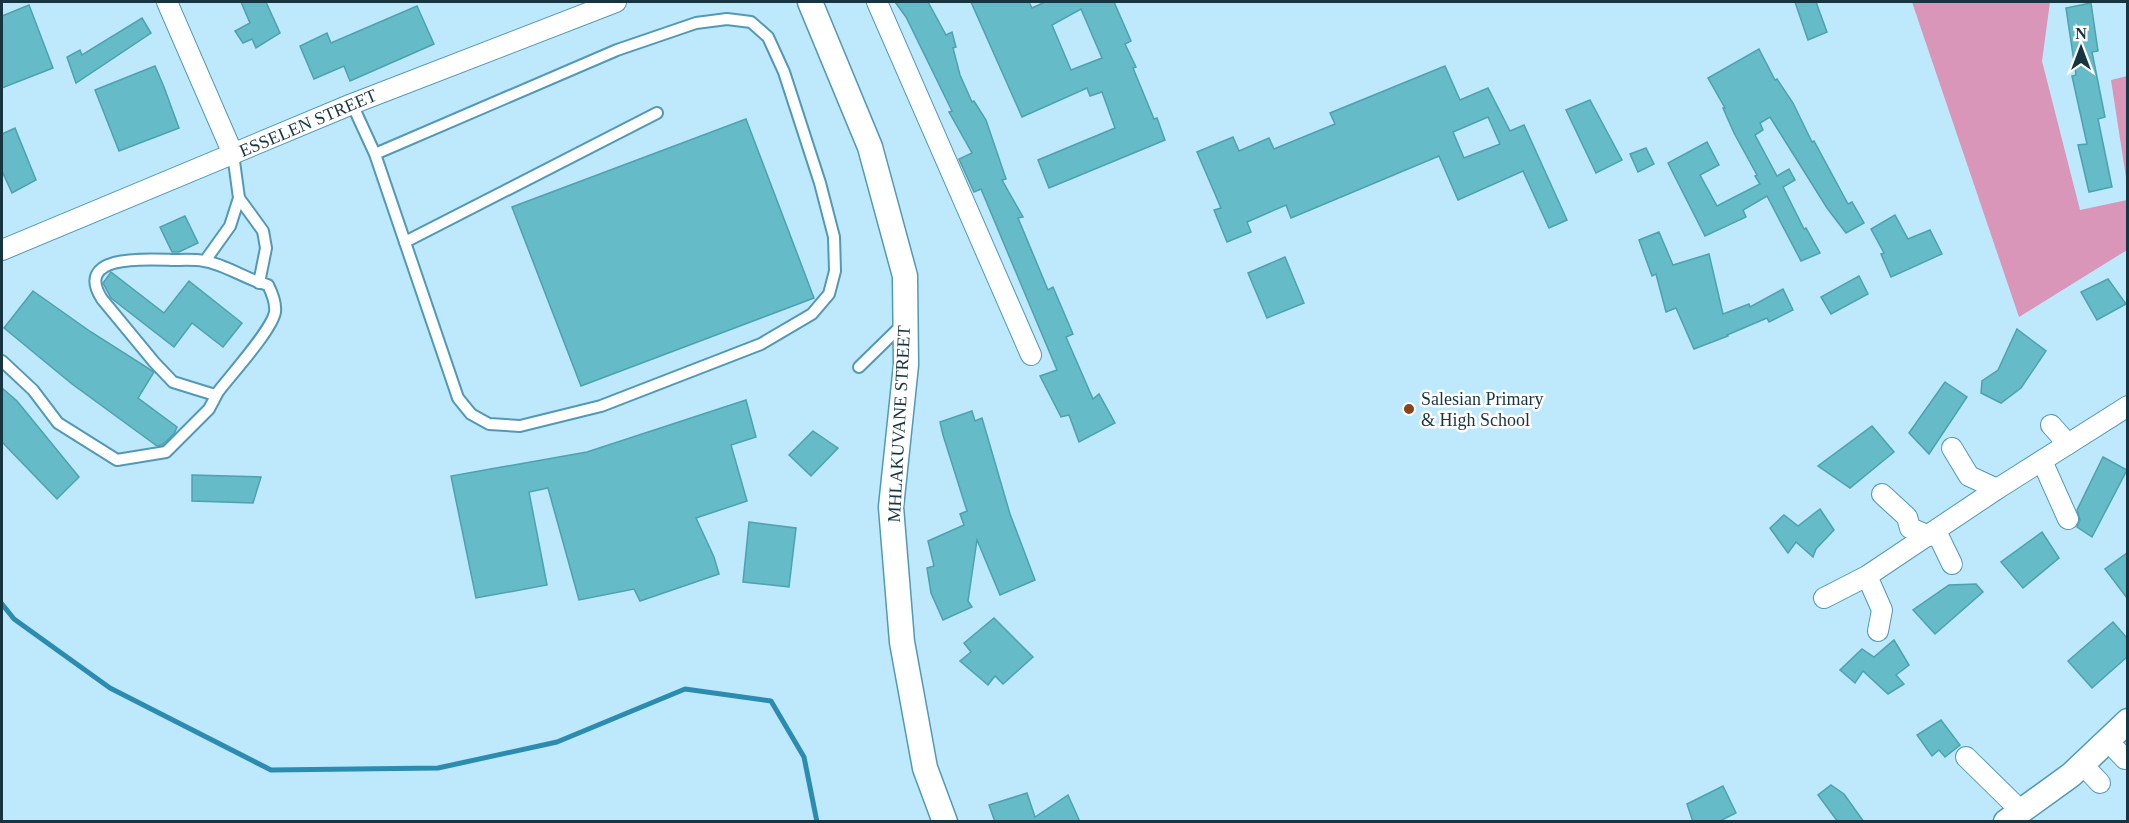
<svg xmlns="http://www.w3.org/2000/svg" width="2129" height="823" viewBox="0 0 2129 823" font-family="Georgia,serif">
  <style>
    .green { fill: #d996b8 }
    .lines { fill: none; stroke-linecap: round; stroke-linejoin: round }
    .stream { stroke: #2b8cb0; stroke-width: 5 }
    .building { fill: #65bbc7; stroke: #4ca2ae; stroke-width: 1.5; fill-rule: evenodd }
    .service-casing { stroke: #5299b7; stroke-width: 14 }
    .minor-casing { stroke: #5299b7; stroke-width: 22 }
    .tertiary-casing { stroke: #5299b7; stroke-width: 27 }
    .service { stroke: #fff; stroke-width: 10 }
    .minor { stroke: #fff; stroke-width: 20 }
    .tertiary { stroke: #fff; stroke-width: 24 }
    .poi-dot { fill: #89441c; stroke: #fff; stroke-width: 2 }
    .labels { text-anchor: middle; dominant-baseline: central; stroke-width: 5; stroke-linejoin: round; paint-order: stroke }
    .street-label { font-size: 18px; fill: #173541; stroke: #fff }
    .poi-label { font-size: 18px; fill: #173541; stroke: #fff; text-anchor: start }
  </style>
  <rect width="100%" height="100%" fill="#bee8fb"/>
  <g class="green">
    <path d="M1912,2H2050L2042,61L2080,210L2127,200V250L2019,317Z"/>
    <path d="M2127,76H2128L2127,184L2111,80Z"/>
  </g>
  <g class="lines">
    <path class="stream" d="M2,604L14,619L110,688L271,770L438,768L557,742L685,689L771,701L804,757L817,822"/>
  </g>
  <g class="building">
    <path d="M241,2H266L280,33L256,48L252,39L243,43L235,31L250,23Z"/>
    <path d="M895,2H928L946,35L952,32L956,47L953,48L960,75L972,102L974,101L986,120L1006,179L1002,180L1023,217L1018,218L1048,290L1053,287L1073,334L1066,337L1093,399L1099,394L1115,423L1079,442L1069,415L1061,417L1040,376L1057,370L981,189L974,192L959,159L972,153L949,112L952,111L906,17Z"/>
    <path d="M971,2H1029L1032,8L1045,2H1114L1131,41L1125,44L1136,67L1133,68L1154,119L1157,118L1165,140L1049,188L1038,160L1115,128L1102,92L1090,96L1087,88L1022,117ZM1081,9L1102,58L1071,70L1052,25Z"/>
    <path d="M1795,2H1816L1827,32L1808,40Z"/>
    <path d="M2091,3L2098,51L2092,52L2105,117L2098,119L2112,187L2089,192L2078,145L2087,144L2072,76L2076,75L2066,8Z"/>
    <path d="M29,5L53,68L2,88V16Z"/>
    <path d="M417,6L434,44L350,81L344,66L314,79L300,46L327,33L331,43Z"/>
    <path d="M142,18L151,33L76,83L67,57L80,50L82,55Z"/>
    <path d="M1759,49L1775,80L1777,79L1793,103L1812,142L1814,141L1848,204L1852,202L1864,223L1846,233L1827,208L1770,117L1760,123L1763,130L1755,135L1777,176L1789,169L1795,180L1783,187L1804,229L1806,228L1820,253L1801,261L1767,196L1743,210L1746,217L1705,236L1668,163L1707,142L1719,165L1700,175L1717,206L1760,184L1755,176L1757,175L1734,133L1723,108H1725L1708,78Z"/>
    <path d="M155,66L164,87L179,128L119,151L95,90Z"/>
    <path d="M1445,66L1460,100L1488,88L1510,131L1524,125L1567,220L1549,228L1523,171L1458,200L1439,156L1291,218L1286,205L1247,222L1251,232L1227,242L1214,210L1221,208L1197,152L1233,137L1239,151L1269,138L1274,149L1335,124L1330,113ZM1488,117L1500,144L1464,158L1453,132Z"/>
    <path d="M1590,100L1622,160L1596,173L1566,110Z"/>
    <path d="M746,119L814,298L581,386L512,207Z"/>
    <path d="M15,128L36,180L12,193L2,171V134Z"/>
    <path d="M1646,148L1654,164L1638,172L1630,154Z"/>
    <path d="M1895,215L1908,239L1930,230L1942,254L1891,277L1881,254L1884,253L1871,229Z"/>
    <path d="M185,216L198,243L179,252H172L160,227Z"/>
    <path d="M1659,232L1673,265L1709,254L1723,314L1749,304L1750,307L1783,289L1793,310L1769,322L1767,318L1727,335L1728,336L1694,349L1676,308L1666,312L1656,274L1652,276L1639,240Z"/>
    <path d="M1285,257L1304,303L1267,318L1248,273Z"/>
    <path d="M111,272L164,313L189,281L242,323L223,347L192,323L174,347L111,298L103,283Z"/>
    <path d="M1859,276L1868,294L1831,314L1821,297Z"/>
    <path d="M2108,279L2126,304L2097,320L2081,292Z"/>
    <path d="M33,291L91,332L154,372L138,398L177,427L174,434L162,445L157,446L72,384L4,328Z"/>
    <path d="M2017,329L2046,351L2021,388L2001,403L1981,393L1982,381L1998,370Z"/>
    <path d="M1945,382L1967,397L1929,454L1909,433Z"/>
    <path d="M2,388L17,401L79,477L57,499L2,442Z"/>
    <path d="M746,400L756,437L731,445L747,501L696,518L714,557L719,574L640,601L634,589L579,600L548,488L529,492L547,585L476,598L451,476L587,452Z"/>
    <path d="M972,411L975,421L982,418L1010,514L1035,580L1000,595L977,540L968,601L972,607L943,620L931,593L927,568L934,566L928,541L964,525L960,514L967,511L943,435L940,422Z"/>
    <path d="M1872,426L1894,452L1850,488L1818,466Z"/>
    <path d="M813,431L838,448L811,476L789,455Z"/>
    <path d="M2103,457L2127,470L2092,537L2077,527L2080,520L2077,510Z"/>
    <path d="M192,475L261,477L253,503L192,501Z"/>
    <path d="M1820,509L1834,530L1816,549L1813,557L1796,542L1788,553L1770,528L1784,515L1798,526Z"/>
    <path d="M749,522L796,528L789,587L743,582Z"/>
    <path d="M2042,532L2059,558L2023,588L2001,562Z"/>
    <path d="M2127,553V598L2105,569Z"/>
    <path d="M1976,584L1983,592L1935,634L1913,610L1949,585Z"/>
    <path d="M994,618L1033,657L1003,684L995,676L988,685L960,661L971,652L964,643Z"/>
    <path d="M2113,622L2127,638V657L2092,688L2068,661Z"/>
    <path d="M1894,640L1909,665L1896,675L1904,684L1888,694L1863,671L1855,683L1840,670L1862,649L1874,657Z"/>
    <path d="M1941,720L1960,745L1945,757L1939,750L1932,756L1917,735Z"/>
    <path d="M1831,785L1844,794L1864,822H1838L1818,795Z"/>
    <path d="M1723,786L1736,813L1718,822H1693L1687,804Z"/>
    <path d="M1027,793L1035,817L1068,795L1080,822H995L989,805Z"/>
  </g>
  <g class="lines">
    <defs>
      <g id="service">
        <path d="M352,104L375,154L458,398L471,414L489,424L520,426L601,406L761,344L812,314L829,294L835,271L834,237L820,183L784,72L768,37L751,22L727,19L696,23L617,50L375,154"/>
        <path d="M239,198L263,231L266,248L259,283"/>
        <path d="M405,242L657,113"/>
        <path d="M205,261L230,226L239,198L233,154"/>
        <path d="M2,361L33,390L58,423L117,460L166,452L209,409L218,392L215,395L173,382L154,362L102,299C73,254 147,259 172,260C182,260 194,259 204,261C225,264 247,280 268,285C272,293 276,304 275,312C272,330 230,376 218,392"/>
        <path d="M859,367L902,325"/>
      </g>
      <g id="minor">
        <path d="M167,2L233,154"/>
        <path d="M877,2L1031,355"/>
        <path d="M2,250L352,104L616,2"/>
        <path d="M2051,425L2068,444"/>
        <path d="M1952,448L1969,476L1997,489"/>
        <path d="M2042,461L2068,519"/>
        <path d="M1882,494L1907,517L1910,528L1929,536"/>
        <path d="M1936,531L1952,564"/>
        <path d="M1867,576L1882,610L1878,631"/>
        <path d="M1824,598L1867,576L1997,489L2128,406"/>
        <path d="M2107,740L2125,759"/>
        <path d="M1966,757L2021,811"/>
        <path d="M2082,764L2100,783"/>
      </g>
      <g id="tertiary">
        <path d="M810,2L870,147L905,276L906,365L891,507L902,642L925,768L945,822"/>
        <path d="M2006,822L2071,775L2128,721"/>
      </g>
    </defs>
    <use href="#service" class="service-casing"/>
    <use href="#minor" class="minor-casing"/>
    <use href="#tertiary" class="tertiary-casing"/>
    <use href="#service" class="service"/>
    <use href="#minor" class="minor"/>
    <use href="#tertiary" class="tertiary"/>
  </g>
  <circle class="poi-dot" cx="1409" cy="409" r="6"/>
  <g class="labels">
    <g class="street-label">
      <text transform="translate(308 123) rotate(-23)">ESSELEN STREET</text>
      <text transform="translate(899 424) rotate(-87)">MHLAKUVANE STREET</text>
    </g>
    <g class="poi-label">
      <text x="1421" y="399">Salesian Primary<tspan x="1421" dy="21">&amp; High School</tspan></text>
    </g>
  </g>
  <rect width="2129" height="823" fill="none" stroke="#173541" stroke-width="6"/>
  <g transform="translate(2081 48)" stroke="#ffffff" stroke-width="4.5" paint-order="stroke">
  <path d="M0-4.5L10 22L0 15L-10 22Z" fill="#173541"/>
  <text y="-9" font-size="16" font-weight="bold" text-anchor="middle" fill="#173541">N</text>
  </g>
</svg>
